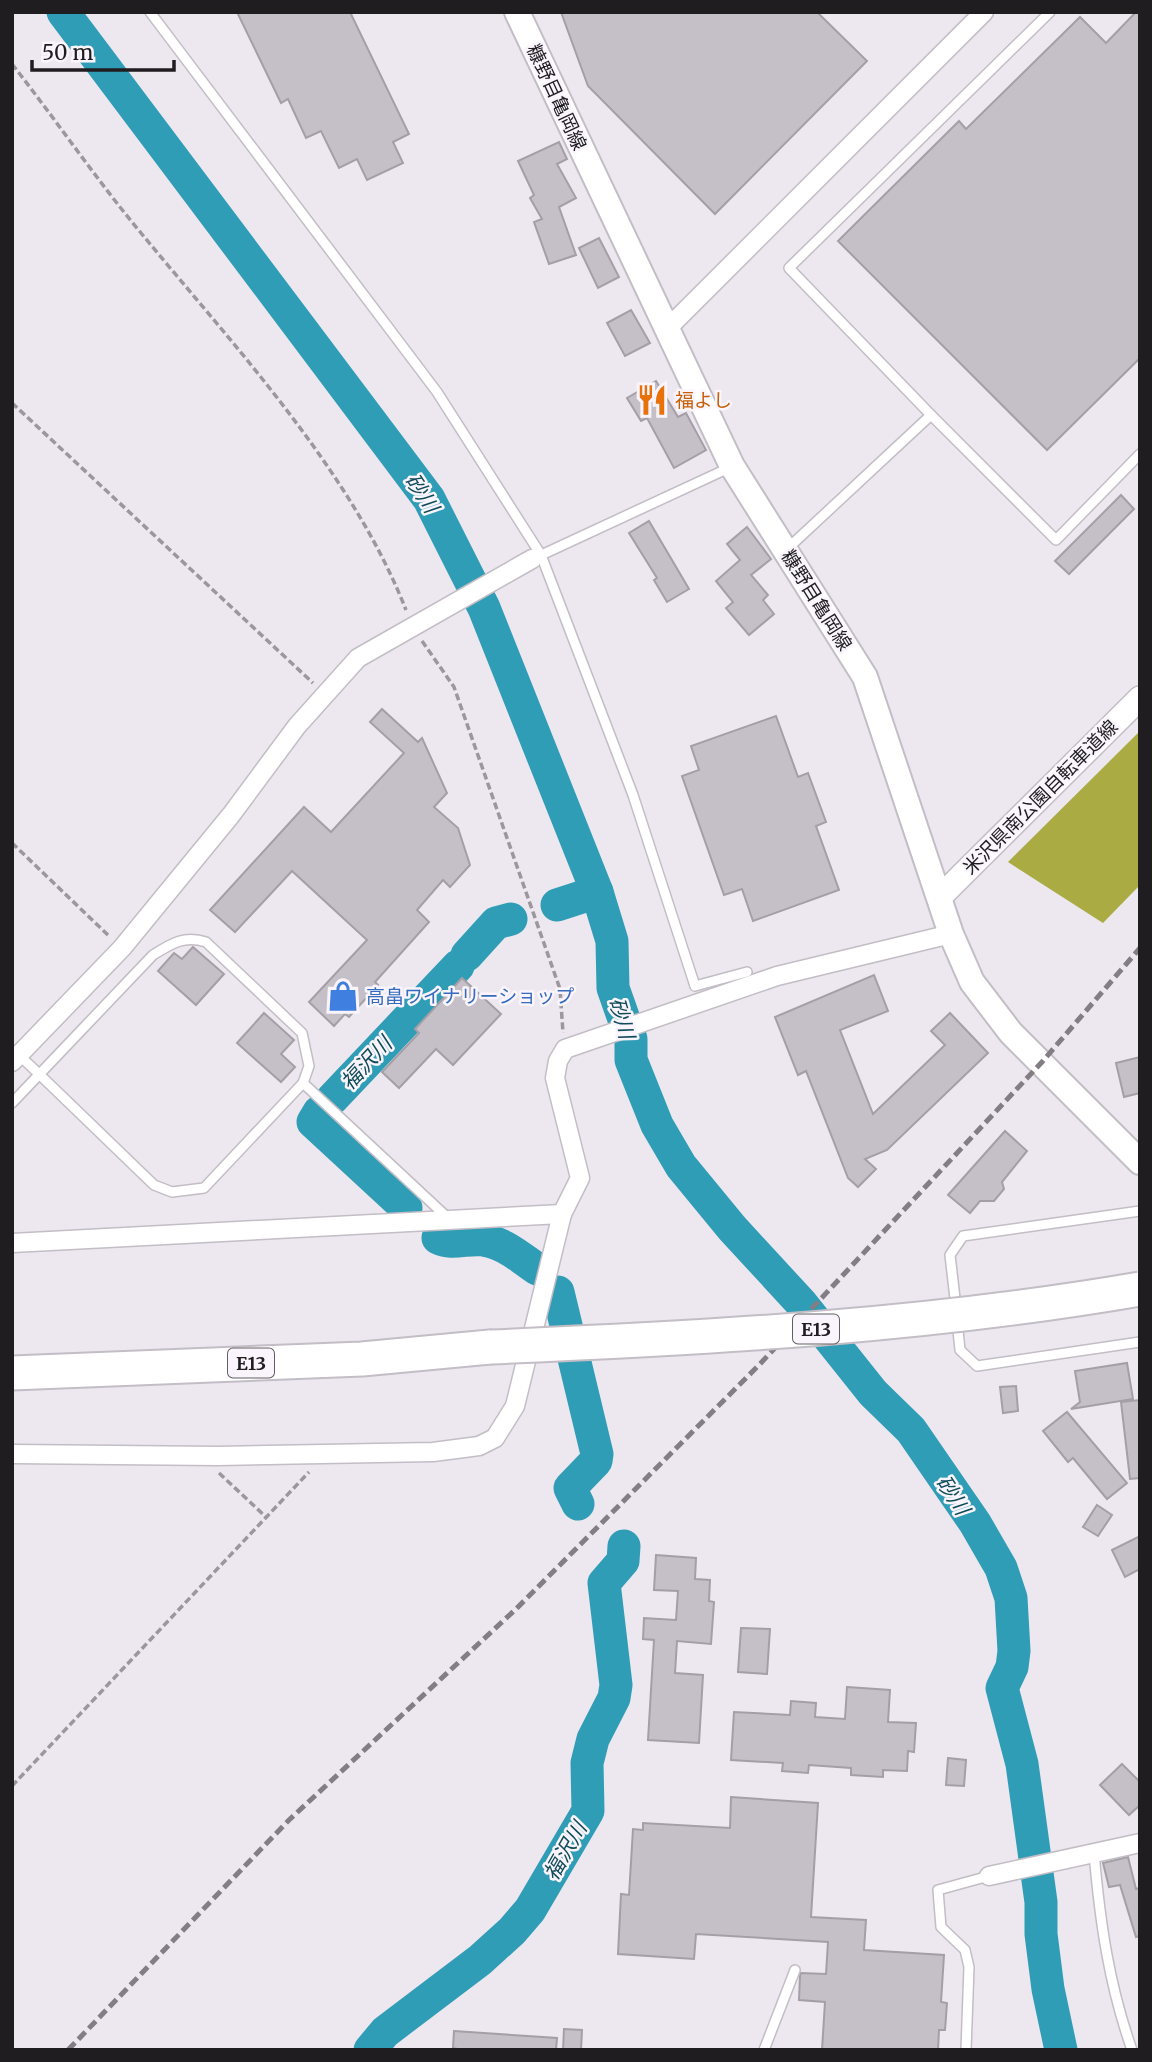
<svg xmlns="http://www.w3.org/2000/svg" width="1152" height="2062" viewBox="0 0 1152 2062" font-family="Merriweather,'Noto Sans JP',serif">
  <style>
    .forest { fill: #aaac43 }
    .lines { fill: none; stroke-linecap: round; stroke-linejoin: round }
    .river { stroke: #309db6; stroke-width: 33 }
    .building { fill: #c5c0c7; stroke: #a49fa6; stroke-width: 2 }
    .service-casing { stroke: #c3bdc5; stroke-width: 12 }
    .minor-casing { stroke: #c3bdc5; stroke-width: 21 }
    .tertiary-casing { stroke: #c3bdc5; stroke-width: 26 }
    .secondary-casing { stroke: #c3bdc5; stroke-width: 28 }
    .motorway-casing { stroke: #c3bdc5; stroke-width: 37 }
    .path { stroke: #9c979d; stroke-width: 3.5; stroke-dasharray: 7 3.5; stroke-linecap: butt }
    .service { stroke: #fff; stroke-width: 9 }
    .minor { stroke: #fff; stroke-width: 18 }
    .tertiary { stroke: #fff; stroke-width: 23 }
    .secondary { stroke: #fff; stroke-width: 24 }
    .motorway { stroke: #fff; stroke-width: 33 }
    .rail { stroke: #827e83; stroke-width: 5; stroke-dasharray: 10 5; stroke-linecap: butt }
    .motorway-bridge-casing { stroke: #c3bdc5; stroke-width: 37; stroke-linecap: butt }
    .motorway-bridge { stroke: #fff; stroke-width: 33 }
    .labels { text-anchor: middle; dominant-baseline: central; stroke-width: 5; stroke-linejoin: round; paint-order: stroke }
    .shield { fill: #faf4fc; stroke: #615e62; stroke-width: 2 }
    .shield-label { font-size: 18px; font-weight: bold; fill: #1f1d20 }
    .street-label { font-size: 19px; fill: #1f1d20; stroke: #faf4fc }
    .food-label { font-size: 19px; fill: #c56008; stroke: #faf4fc; text-anchor: start }
    .shop-label { font-size: 19px; fill: #366cbe; stroke: #faf4fc; text-anchor: start }
    .water-label { font-size: 21px; font-style: italic; fill: #0f4c5a; stroke: #faf4fc }
  </style>
  <rect width="100%" height="100%" fill="#ede7ef"/>
  <path class="forest" d="M1140,731V885L1103,923L1008,862Z"/>
  <g class="lines">
    <g class="river">
      <path d="M63,12L429,499L484,608L597,892L612,941L613,988L631,1039V1060L657,1125L681,1166L732,1228L802,1304L873,1393L911,1430L975,1523L1001,1568L1011,1598L1014,1651L1012,1667L1002,1688L1022,1764L1041,1902V1934L1048,1989L1061,2050"/>
      <path d="M557,905L597,892"/>
      <path d="M467,955L496,923L511,919"/>
      <path d="M332,1099L458,966"/>
      <path d="M319,1112L313,1122L406,1208"/>
      <path d="M438,1238C452,1245 468,1238 483,1240C503,1242 521,1258 537,1269"/>
      <path d="M558,1292L597,1454L596,1461L570,1488L578,1504"/>
      <path d="M370,2050L385,2032L480,1960L512,1931L530,1910L588,1811L587,1763L593,1739L614,1698L616,1685L604,1583L623,1561L624,1546"/>
    </g>
  </g>
  <g class="building">
    <path d="M237,12H350L409,134L393,142L403,163L367,180L357,159L339,168L321,131L306,138L288,99L281,103Z"/>
    <path d="M561,12H817L867,61L715,214L588,86Z"/>
    <path d="M1136,12H1140V358L1047,450L838,241L959,121L966,129L1080,17L1106,43Z"/>
    <path d="M559,142L567,159L557,164L576,198L559,207L576,255L549,264L534,222L542,219L530,198L534,195L518,161Z"/>
    <path d="M599,238L619,277L598,288L579,248Z"/>
    <path d="M631,310L650,343L625,356L607,323Z"/>
    <path d="M656,381L678,417L686,413L706,450L674,468L647,418L641,421L627,398Z"/>
    <path d="M1121,495L1134,509L1069,574L1055,561Z"/>
    <path d="M649,521L689,589L667,602L654,580L657,578L629,533Z"/>
    <path d="M747,527L771,559L751,575L768,595L763,600L774,614L749,635L726,608L733,602L716,581L740,560L727,544Z"/>
    <path d="M382,709L418,742L422,738L447,793L434,807L458,828L470,865L450,887L443,880L417,910L429,922L375,982L378,985L349,1017L345,1014L334,1026L309,1002L367,940L292,871L235,932L210,910L304,807L331,832L404,753L370,722Z"/>
    <path d="M776,716L798,777L808,773L826,822L816,826L839,890L753,921L742,889L724,895L682,776L699,770L691,746Z"/>
    <path d="M193,947L224,974L196,1005L158,971L174,953L182,959Z"/>
    <path d="M874,975L888,1011L840,1030L873,1114L945,1045L931,1031L950,1013L988,1053L887,1150L865,1159L876,1169L858,1187L848,1178L806,1071L798,1075L775,1017Z"/>
    <path d="M462,978L501,1014L453,1065L436,1049L399,1088L382,1072L419,1033L415,1029Z"/>
    <path d="M264,1013L294,1040L281,1054L295,1067L281,1082L237,1043Z"/>
    <path d="M1140,1057V1093L1124,1097L1116,1063Z"/>
    <path d="M1005,1131L1027,1151L1002,1182L1004,1189L994,1201H980L970,1213L948,1195Z"/>
    <path d="M1127,1363L1133,1399L1071,1409L1080,1402L1075,1371Z"/>
    <path d="M1016,1386L1018,1411L1003,1413L1000,1387Z"/>
    <path d="M1140,1400V1478L1130,1479L1121,1402Z"/>
    <path d="M1067,1412L1127,1483L1107,1499L1073,1458L1068,1462L1043,1431Z"/>
    <path d="M1097,1505L1112,1515L1098,1536L1083,1527Z"/>
    <path d="M1140,1536V1569L1125,1577L1112,1550Z"/>
    <path d="M656,1555L696,1558L695,1579L710,1580L709,1601L714,1602L711,1644L677,1641L675,1673L703,1675L699,1743L648,1740L654,1640L643,1639L644,1618L676,1620L678,1591L654,1590Z"/>
    <path d="M741,1628L770,1629L767,1674L738,1672Z"/>
    <path d="M847,1687L890,1690L888,1722L916,1723L914,1752L908,1751L907,1771L883,1770V1777L851,1775V1768L809,1765L808,1773L782,1771L783,1763L731,1760L734,1712L790,1715L791,1701L816,1703L815,1717L845,1719Z"/>
    <path d="M948,1758L966,1760L964,1786L946,1785Z"/>
    <path d="M1122,1764L1140,1782V1805L1129,1815L1100,1785Z"/>
    <path d="M731,1797L818,1803L811,1917L866,1920L864,1950L944,1955L941,2002L947,2003L945,2030H939L938,2050H822L825,2002L799,2000L800,1976L801,1973L826,1974L828,1942L696,1934L694,1959L618,1954L621,1894L629,1895L633,1829L643,1830V1823L730,1828Z"/>
    <path d="M1128,1857L1136,1889L1140,1888V1936L1136,1937L1120,1885L1109,1887L1103,1863Z"/>
    <path d="M564,2029L582,2030L581,2050H563Z"/>
    <path d="M454,2031L557,2038L556,2050H462L453,2048Z"/>
  </g>
  <g class="lines">
    <defs>
      <g id="service">
        <path d="M150,12L437,392L541,555L633,795L695,986L747,972"/>
        <path d="M931,415L1056,540L1140,454"/>
        <path d="M786,550L931,415L789,268L1050,12"/>
        <path d="M537,557L731,467"/>
        <path d="M303,1083L448,1218"/>
        <path d="M12,1103C59,1054 106,1004 153,955C172,943 185,935 206,942L302,1033L309,1066L303,1083L204,1188L172,1192L154,1185L39,1074L19,1055"/>
        <path d="M956,1307L950,1255L963,1236L1140,1211"/>
        <path d="M957,1321L960,1350L977,1366L1140,1342"/>
        <path d="M1094,1853C1100,1922 1109,1985 1132,2050"/>
        <path d="M764,2050L795,1970"/>
        <path d="M966,2050L969,1967L965,1950L941,1927L938,1890L989,1876"/>
      </g>
      <g id="minor">
        <path d="M666,330L984,12"/>
        <path d="M12,1062L122,948L231,815L297,726L358,658L532,559"/>
        <path d="M12,1243L562,1214"/>
        <path d="M12,1454L218,1456L433,1452L479,1446L495,1438L515,1406L562,1214L580,1178L555,1078L558,1061L565,1049L777,976L951,934"/>
        <path d="M989,1876L1140,1843"/>
      </g>
      <path id="tertiary" d="M941,896L1140,698"/>
      <path id="secondary" d="M517,12L732,466L865,677L951,934L972,982L1011,1033L1140,1162"/>
      <path id="motorway" d="M12,1373L362,1359L490,1347"/>
    </defs>
    <use href="#service" class="service-casing"/>
    <use href="#minor" class="minor-casing"/>
    <use href="#tertiary" class="tertiary-casing"/>
    <use href="#secondary" class="secondary-casing"/>
    <use href="#motorway" class="motorway-casing"/>
    <g class="path">
      <path d="M12,64C56,120 96,179 141,233C235,347 352,472 406,610"/>
      <path d="M12,403L313,683"/>
      <path d="M422,641L454,687L560,989L563,1033"/>
      <path d="M12,843L109,936"/>
      <path d="M219,1473L266,1517"/>
      <path d="M12,1786L309,1472"/>
    </g>
    <use href="#service" class="service"/>
    <use href="#minor" class="minor"/>
    <use href="#tertiary" class="tertiary"/>
    <use href="#secondary" class="secondary"/>
    <use href="#motorway" class="motorway"/>
    <path class="rail" d="M68,2050L289,1820L516,1609L759,1365L1042,1062L1140,948"/>
    <defs>
      <path id="motorway-bridge" d="M490,1347C708,1338 925,1326 1140,1289"/>
    </defs>
    <use href="#motorway-bridge" class="motorway-bridge-casing"/>
    <use href="#motorway-bridge" class="motorway-bridge"/>
  </g>
  <defs>
    <symbol id="restaurant-bare" viewBox="-9 -9 18 18"><path d="M-5-6h1v4h1v-4h1v4h1v-4h1v5L-1.5 .5V6h-2V.5L-5-1ZM5-6V6H3V1.5H1.5Q1.5-4 5-6Z" fill="#e8710a" stroke="#faf4fc" stroke-width="2.5" paint-order="stroke"/></symbol>
    <symbol id="shop-bare" viewBox="-9 -9 18 18"><path d="M-5-2.5h2.3a2.7 3.5 0 0 1 5.4 0H5L5.5 6h-11ZM-1.5-2.5h3a1.5 2.3 0 0 0-3 0Z" fill="#3f7fe0" stroke="#faf4fc" stroke-width="2.5" paint-order="stroke"/></symbol>
  </defs>
  <g fill-rule="evenodd">
    <use href="#restaurant-bare" x="630" y="378" width="44" height="44"/>
    <use href="#shop-bare" x="321" y="974" width="44" height="44"/>
  </g>
  <g class="labels">
    <g class="shield">
      <rect x="793" y="1314.5" width="46" height="29" rx="5"/>
      <rect x="228" y="1348.5" width="46" height="29" rx="5"/>
    </g>
    <g class="shield-label">
      <text x="816" y="1329">E13</text>
      <text x="251" y="1363">E13</text>
    </g>
    <g class="street-label">
      <text transform="translate(557 97) rotate(65)">糠野目亀岡線</text>
      <text transform="translate(817 600) rotate(58)">糠野目亀岡線</text>
      <text transform="translate(1040 797) rotate(-45)">米沢県南公園自転車道線</text>
    </g>
    <g class="food-label">
      <text x="675" y="400">福よし</text>
    </g>
    <g class="shop-label">
      <text x="366" y="996">高畠ワイナリーショップ</text>
    </g>
    <g class="water-label">
      <text transform="translate(422 493) rotate(57)">砂川</text>
      <text transform="translate(622 1018) rotate(74)">砂川</text>
      <text transform="translate(366 1063) rotate(-47)">福沢川</text>
      <text transform="translate(953 1495) rotate(57)">砂川</text>
      <text transform="translate(565 1851) rotate(-60)">福沢川</text>
    </g>
  </g>
  <rect width="1152" height="2062" fill="none" stroke="#1f1d20" stroke-width="28"/>
  <path d="M32 60v10h142v-10" fill="none" stroke="#1f1d20" stroke-width="3.5"/>
  <text x="42" y="60" font-size="21" fill="#1f1d20" stroke="#faf4fc" stroke-width="5" paint-order="stroke">50 m</text>
</svg>
